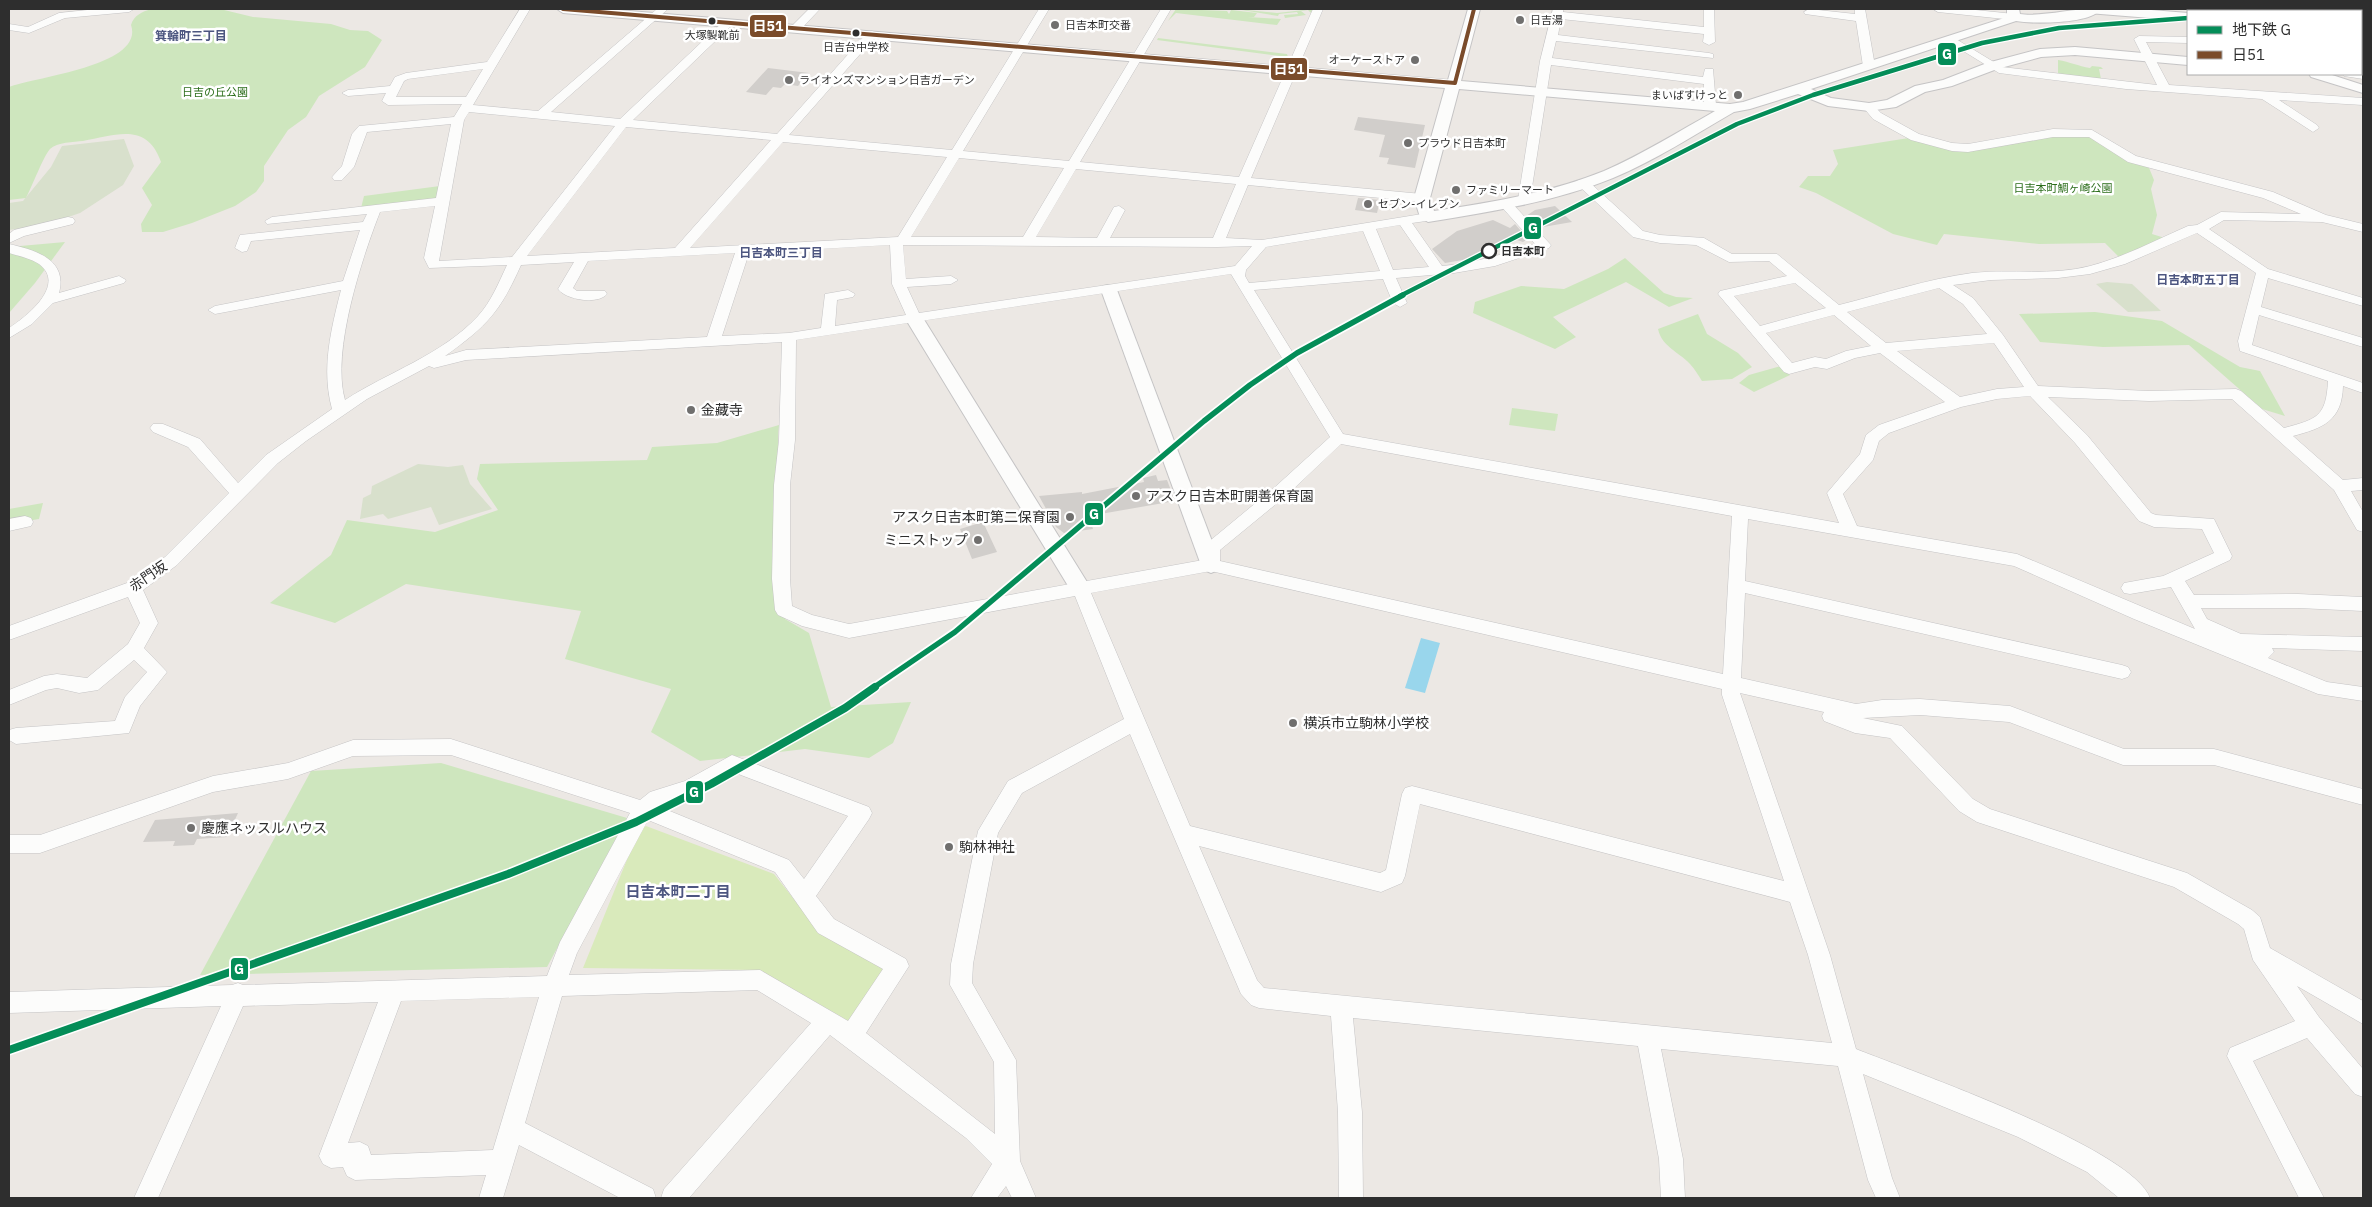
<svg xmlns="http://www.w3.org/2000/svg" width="2372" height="1207" viewBox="0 0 2372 1207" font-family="'IBM Plex Sans','Noto Sans JP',sans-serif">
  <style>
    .green { fill: #cee6be }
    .cemetery { fill: #d8e0cc }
    .pitch { fill: #d9eabb }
    .water { fill: #99d6ec }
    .building { fill: #d1cecb }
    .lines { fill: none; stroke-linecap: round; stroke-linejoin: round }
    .minor-casing { stroke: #c5c4c5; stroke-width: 1 }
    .tertiary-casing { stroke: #c5c4c5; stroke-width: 2 }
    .secondary-casing { stroke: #c5c4c5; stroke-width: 2 }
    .minor { fill: #fcfcfb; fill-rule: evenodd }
    .tertiary { fill: #fcfcfb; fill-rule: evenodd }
    .secondary { fill: #fcfcfb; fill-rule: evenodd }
    .bus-1-casing { stroke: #fff; stroke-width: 6 }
    .bus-1 { stroke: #7a4b2a; stroke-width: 4 }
    .metro-1-far2-casing { stroke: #fff; stroke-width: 7 }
    .metro-1-far1-casing { stroke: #fff; stroke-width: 9 }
    .metro-1-casing { stroke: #fff; stroke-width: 11 }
    .metro-1-far2 { stroke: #048d58; stroke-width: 4.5 }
    .metro-1-far1 { stroke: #048d58; stroke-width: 5.5 }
    .metro-1 { stroke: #048d58; stroke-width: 8 }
    .poi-dot { fill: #706f6e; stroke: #fff; stroke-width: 2 }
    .bus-dot { fill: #2e2e2e; stroke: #fff; stroke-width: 2 }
    .stop-dot { fill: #fff; stroke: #2e2e2e; stroke-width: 2.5 }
    .labels { text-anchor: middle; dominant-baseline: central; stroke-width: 5; stroke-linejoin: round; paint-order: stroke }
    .far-poi-label { font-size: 11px; fill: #2e2e2e; stroke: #fff; text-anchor: start }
    .far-bus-label { font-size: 11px; fill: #2e2e2e; stroke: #fff }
    .far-park-label { font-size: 11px; fill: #2c6e1b; stroke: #fff }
    .far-stop-label { font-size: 11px; font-weight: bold; fill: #2e2e2e; stroke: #fff; text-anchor: start }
    .far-neighbourhood-label { font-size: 12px; font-weight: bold; fill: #4d5680; stroke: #fff }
    .poi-label { font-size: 14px; fill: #2e2e2e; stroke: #fff; text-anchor: start }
    .street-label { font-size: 14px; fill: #2e2e2e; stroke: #fff }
    .neighbourhood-label { font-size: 15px; font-weight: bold; fill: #4d5680; stroke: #fff }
    .line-badge { stroke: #fff; stroke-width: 2 }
    .badge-label { font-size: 14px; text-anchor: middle; font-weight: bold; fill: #fff }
  </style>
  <rect width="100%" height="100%" fill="#ece8e4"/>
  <g class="green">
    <path d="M151,9H220L253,17L331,24L350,30L368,31L382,40L365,67L319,96L306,117L288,130L264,166V181L256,192L235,206L192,223L163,232H142L141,224L152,205L142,188L161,162C147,122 116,135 83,141C74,142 57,142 50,149C43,157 32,187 26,198L9,200V87C33,77 145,66 131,25C134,15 142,12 151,9Z"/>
    <path d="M1176,9L1227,11L1229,14L1231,10L1257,13L1254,17H1248L1281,19L1277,25L1176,13L1168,21Z"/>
    <path d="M1236,9L1277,13L1313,9L1311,13L1308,10L1301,11L1306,15L1285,18L1284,15L1298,14L1297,12L1279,14L1278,16Z"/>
    <path d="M1158,38L1287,54L1288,57L1157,40Z"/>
    <path d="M2058,60C2070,62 2078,66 2090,68L2092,66L2101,67L2103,69H2099L2101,79L2062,76L2058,73Z"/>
    <path d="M2092,134L2147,163L2154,180L2151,189L2157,215L2152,234L2168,239L2121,259L2105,243L2039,244L1944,234L1937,245L1893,234L1816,193L1799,187L1808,176H1830L1838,164L1833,150L1915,137L1952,147L2009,140Z"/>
    <path d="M440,186L436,199L361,208L364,196Z"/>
    <path d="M65,242L35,283L9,313V247Z"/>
    <path d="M1625,258L1664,293L1676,297L1693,298L1669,307L1626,282L1553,317L1576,337L1555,349L1473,313L1475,302L1521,286L1564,289L1608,269Z"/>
    <path d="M2095,312L2162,321L2240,367L2260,371L2285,416L2262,409L2189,345L2103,347L2040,342L2019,314Z"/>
    <path d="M1698,314L1707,334L1738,353L1752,367L1732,379L1702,381C1698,375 1695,369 1690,364C1679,352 1662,347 1658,329Z"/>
    <path d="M1781,366L1790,375L1754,392L1739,383L1749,375Z"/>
    <path d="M1512,408L1558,414L1555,431L1509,425Z"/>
    <path d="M779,425C776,446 781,464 782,485C785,530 781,574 785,619L809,633L831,707L911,702L893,743L869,758L805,749L700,761L651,732L671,689L565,659L581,611L406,584L335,623L270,603L331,555L347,520L435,532L498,510L477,479L480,464L647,460L652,447L717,443Z"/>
    <path d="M43,503L39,519L9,524V509Z"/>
    <path d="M441,763L627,818L547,967L200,975L311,771Z"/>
  </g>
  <g class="cemetery">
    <path d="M124,139L134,166L123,185L80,213L45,225L9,230V203L23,201L51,167L62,146Z"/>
    <path d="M2107,282L2132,284L2161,311L2128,312L2096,284Z"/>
    <path d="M418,464L448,467L463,465L470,484L492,509L439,525L431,507L388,519L383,514L360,519L363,498L371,494L372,486Z"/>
  </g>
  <path class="pitch" d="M646,826L774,874L820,932L884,968L850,1022L760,970L583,968L639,830Z"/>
  <path class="water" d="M1421,638L1440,643L1425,693L1405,688Z"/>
  <g class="building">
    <path d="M768,68L809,73L798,86L785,84L781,88L773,87L766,95L746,92Z"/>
    <path d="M1358,117L1425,125L1415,168L1387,164L1389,158L1379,157L1385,135L1354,130Z"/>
    <path d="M1358,198L1380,200L1377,213L1355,210Z"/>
    <path d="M1555,206L1572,222L1543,227L1540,230L1526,216L1535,210Z"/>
    <path d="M1493,220L1510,228L1515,224L1528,239L1523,242L1517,240L1487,256L1445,263L1432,249L1457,231Z"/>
    <path d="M1156,475L1158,481L1167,480L1175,501L1089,516L1093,529L1064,533L1056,527L1039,496L1082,492V494L1144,482L1143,478Z"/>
    <path d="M983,522L997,552L972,559L960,529Z"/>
    <path d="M238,813L227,837L197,839L194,845L173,846L175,841L143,842L155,820Z"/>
  </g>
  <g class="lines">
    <defs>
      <g id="minor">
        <path d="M97,9H134L129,12L65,18L29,33L9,30V24L28,27L59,13Z"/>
        <path d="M520,9H530L473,105L538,111L657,9H668L551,112L620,119L724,21L728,20L733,23L732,25L633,120L777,134L868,32L872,31L877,34L876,36L789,135L952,150L1039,9H1049L963,151L1069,161L1161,9H1171L1080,162L1239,177L1313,9H1323L1251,178L1422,194L1428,198L1422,202L1248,185L1226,238L1262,240L1428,213L1435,217L1433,220L1412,223L1442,266C1475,263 1504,254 1535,244L1499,204L1505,200L1510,201L1551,245L1549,248L1495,266L1454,273L1396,278L1407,303L1400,307L1393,303L1383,279L1254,290L1343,434L1839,523L1827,493L1860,454L1866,435L1879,425L1945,402L1880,353L1855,358L1827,369L1815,367L1789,374L1784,372L1718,294L1720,291L1787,276L1769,261L1729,262L1696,245L1660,243L1633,237L1579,186L1577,183L1579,180H1587L1643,231L1660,235L1704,238L1732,254H1777L1839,305C1883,294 1927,279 1972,273C2011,269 2052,276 2090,266C2124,257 2156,240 2188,226L2197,225L2221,212L2301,214L2263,198L2128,162L2089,137H2053L1968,152L1952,151L1911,140L1873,119L1863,107L1869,103L1873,105L1881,113L1919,134L1952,143L1968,144L2053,129L2092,130L2136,156L2273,192L2326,215L2363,224V232L2322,222L2224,220L2209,229L2268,269L2363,298V306L2268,278L2261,307L2363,338V347L2259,315L2252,345L2363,383V393L2343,386C2342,421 2323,428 2293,436L2343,480L2363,478V490L2351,491L2363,512V532L2357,530L2334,490L2232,399L2149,401L2048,397L2087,435L2151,513L2156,515L2214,519L2232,556L2230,560L2185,581L2194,595L2298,594L2363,597V611L2298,608H2201L2207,619L2241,634L2363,637V651L2272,648L2274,652L2268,658L2327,682L2363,687V701L2318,694L2134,619L2014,566L1748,519L1745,581L2122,665L2128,667L2131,672L2128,677L2122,679L1745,593L1741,678L1856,704L1882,700L1920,699L2010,706L2124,749H2214L2363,789V805L2214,765H2123L2009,722L1920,715L1863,718L1902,726L1973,799L1990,809L2187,873L2252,910L2260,917L2270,948L2363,1001V1024L2297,986L2319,1017L2363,1069V1097L2355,1094L2307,1038L2253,1061L2324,1198H2299L2227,1056L2230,1048L2295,1021L2253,960L2244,929L2238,924L2174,887L1977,822L1959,811L1890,738L1855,733L1824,721L1822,716L1824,712L1740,693L1830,955L1856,1049C1911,1071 2132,1148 2150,1198H2119L2087,1172L2018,1137L1863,1074L1892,1178L1900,1198H1876L1868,1180L1838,1066L1661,1049L1683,1159L1685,1198H1661L1659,1159L1638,1046L1353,1018L1362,1112L1363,1198H1339L1338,1112L1331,1016L1259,1008L1251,1005L1241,994L1130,734L1022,793L998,833L973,964L972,983L1016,1060L1020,1161L1036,1198H1012L1006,1186L997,1198H971L992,1164L966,1138L830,1035L689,1198H661L664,1189L811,1023L757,990L562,996L525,1123L653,1189L656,1198H620L519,1145L503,1198H479L486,1175L355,1180L347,1176L343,1167L331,1168L323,1164L319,1156L378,1002L243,1006L158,1198H134L221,1006L9,1013V992L232,985L238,983L243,985L547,976L560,942L630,813L451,755L353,756L288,779L213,792L40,853H9V835H40L213,776L288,763L353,740L451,739L640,800L650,792L685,781L732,755L869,807L872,813L869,819L816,896L834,919L906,959L909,966L866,1033L995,1134L994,1062L950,985L951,964L978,831L1008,781L1124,719L1075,596L849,638L802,626L778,615L775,610L772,579L774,485L779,440L782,342L466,360L434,368L429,366L367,399L306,441L278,463L177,565L143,590L158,623L144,648L167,672L140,706L129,733L16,744L9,740V730L16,728L115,721L125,697L147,672L134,660L98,690L79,693L57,688L46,690L9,705V690L44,676L57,674L87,678L128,644L140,623L128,597L9,640V626L127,583L165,557L229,493L188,447L153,432L150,428L153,424H163L200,439L238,483L266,455L332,409C321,369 331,329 341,290L215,314L208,310L215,306L343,281L360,230L251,241L247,251L242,252L235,248L240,235L363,222L367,214L267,224L265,221L272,217L436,198L451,124L367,132L354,167L342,180H334L332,177L342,166L352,134L359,126L454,117L462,104L388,105L382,101L386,93L348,96L342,93L348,90L390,86L395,77L406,73L487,62ZM483,69L466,97H396L404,81L408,79ZM469,112L615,126L512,257L439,261L464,120ZM626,127L771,140L675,248L527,256ZM783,142L947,157L898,237L690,248ZM959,158L1064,168L1023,237H911ZM1076,169L1236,184L1213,238H1110L1125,210L1119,206L1114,207L1097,238L1036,237ZM435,206L424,258L429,268L507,265C499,282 491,302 478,316C442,355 388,372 345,400C331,352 362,258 380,212ZM1400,225L1429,267L1393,270L1376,229ZM1363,231L1380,271L1249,283L1245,276L1246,270L1266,247ZM2197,233L2256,273L2238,341L2240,351L2328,381C2326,417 2317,419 2284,428L2241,391L2236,389L2149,391L2038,386L2003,335L1973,298L1953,285L1991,280L2058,278L2090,274L2125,264ZM890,245L892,284L906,315L835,326L837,300L853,297L855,294L848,290L825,294L821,328L789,333L722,336L749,253ZM903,245L1217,247L1252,246L1235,266L919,313L907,287L951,284L958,280L951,276L906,279ZM735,253L707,337L466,350L445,356C487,326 500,312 521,265L574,262L558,289C566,300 598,305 607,294L605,291H577L573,288L588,261ZM1231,274L1330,437L1275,487L1206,544L1203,560L849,624L812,615L792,606L790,579V485L795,440L796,340ZM1795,283L1826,308L1760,326L1734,296ZM1939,288L1963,304L1987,334L1886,343L1847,312ZM1834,315L1871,346L1846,351L1826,359L1815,357L1792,363L1766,333ZM1994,343L2024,387L1997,389L1960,397L1897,351ZM2030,396L2075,443L2139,521L2154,527L2202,529L2214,553L2163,576L2124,583L2121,588L2124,593L2130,594L2171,587L2195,629L2017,554L1857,526L1843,494L1873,460L1879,441L1889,433L1961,407L1997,399ZM1341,444L1732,516L1723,674L1220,561V550L1287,495ZM1211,571L1722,689V695L1784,881L1412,786L1405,788L1402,794L1386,870L1380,873L1190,826L1091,593ZM733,772L848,816L804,879L789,860L660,807L698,793ZM1420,804L1790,902L1808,955L1832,1043L1264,988L1257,980L1199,846L1381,892L1402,883L1405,876ZM648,820L775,872L818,933L883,969L848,1021L760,970L569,975L577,953ZM539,997L493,1150L371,1155L368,1146L360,1142L348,1143L401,1001Z"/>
        <path d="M809,9H820L800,30H792V26Z"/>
        <path d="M1553,9H1563V12L1704,27V9H1714L1715,42L1709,45L1703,42L1704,34L1561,19L1558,35L1709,53L1713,54V58L1556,41L1552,58L1703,77L1705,69H1713L1716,105L1710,109L1704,105V84L1551,65L1530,200L1524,204L1518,200L1540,61Z"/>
        <path d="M1809,9L1855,14V9H1865L1875,66L1873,68H1865L1863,66L1856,21L1805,14L1804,12Z"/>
        <path d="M1933,9H1966L2014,14L2019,17L2014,20L1938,12Z"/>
        <path d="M2334,9H2344L2345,11H2335Z"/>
        <path d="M1951,36L2002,67L2157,85L2134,39L2139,36L2188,37V43L2146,42L2169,85L2363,98V105L2279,100L2317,125L2319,128L2313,132L2262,99L2126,89L1999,73L1947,41V37Z"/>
        <rect x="2361" y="49" width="2" height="7"/>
        <path d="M2361,72L2363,73V79L2344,76L2342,74Z"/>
        <path d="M68,217L73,218L75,221L73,224L24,236L9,243V234L14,230Z"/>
        <path d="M9,244C35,250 68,259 59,293L119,276L126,280L124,283L53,303L32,324L9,338V328C26,317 67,285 39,264C30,258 18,256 9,253Z"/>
        <path d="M25,516L31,518L33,522L31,526L9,531V519Z"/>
      </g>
      <g id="tertiary">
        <path d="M557,9H606L1448,80L1468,9H1480L1461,81L1730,104L1743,102L2001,19L2007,16V9H2019L2020,14C2042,18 2087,5 2100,10C2089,24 2034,24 2016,21L1811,89L1831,98L1869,103L1887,100L1915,86L1943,80L1987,63L2040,49L2075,47L2188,57V65L2075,55L2041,57L1997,69L1952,86L1925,92L1896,107L1869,111L1828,106L1798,94L1750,109L1734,112C1694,135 1656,160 1613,178C1554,202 1491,212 1428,222L1420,217L1414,198L1445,88L563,13ZM1459,89L1715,111C1678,132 1643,154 1604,171C1550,193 1492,202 1434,211L1430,198Z"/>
        <path d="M2309,74H2329L2363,85V93L2311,77Z"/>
        <path d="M1109,285L1115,286L1117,290L1221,565L1218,570L1211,573L1204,570L1201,565L1101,290L1103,286Z"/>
        <path d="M914,313L920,314L923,318L1087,582L1091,588L1087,594L1080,596L1073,594L905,318L908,314Z"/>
      </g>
      <g id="secondary">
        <path d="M2081,9H2139L2188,13V21L2088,13Z"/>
        <rect x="2361" y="19" width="2" height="9"/>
      </g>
    </defs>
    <use href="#minor" class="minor-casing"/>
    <use href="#tertiary" class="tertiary-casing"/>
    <use href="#secondary" class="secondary-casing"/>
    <use href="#minor" class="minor"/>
    <use href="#tertiary" class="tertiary"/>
    <use href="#secondary" class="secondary"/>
    <defs>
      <path id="bus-1" d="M563,9L1455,83L1474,9"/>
    </defs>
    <use href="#bus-1" class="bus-1-casing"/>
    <use href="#bus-1" class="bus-1"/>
    <defs>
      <path id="metro-1-far2" d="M1400,296L1737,124L1813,95L1982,43L2059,28L2188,18"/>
      <path id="metro-1-far1" d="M873,688L955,632L1204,421L1250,385L1297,353L1403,295"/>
      <path id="metro-1" d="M9,1050L508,874L636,822L711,784L845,708L875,687"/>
    </defs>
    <use href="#metro-1-far2" class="metro-1-far2-casing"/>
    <use href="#metro-1-far1" class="metro-1-far1-casing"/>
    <use href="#metro-1" class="metro-1-casing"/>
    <use href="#metro-1-far2" class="metro-1-far2"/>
    <use href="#metro-1-far1" class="metro-1-far1"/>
    <use href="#metro-1" class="metro-1"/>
  </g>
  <g class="poi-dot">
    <circle cx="1520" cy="20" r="5"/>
    <circle cx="1055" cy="25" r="5"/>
    <circle cx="1415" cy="60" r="5"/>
    <circle cx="789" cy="80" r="5"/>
    <circle cx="1738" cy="95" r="5"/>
    <circle cx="1408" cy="143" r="5"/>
    <circle cx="1456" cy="190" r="5"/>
    <circle cx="1368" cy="204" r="5"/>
    <circle cx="691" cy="410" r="5"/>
    <circle cx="1136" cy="496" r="5"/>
    <circle cx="1070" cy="517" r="5"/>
    <circle cx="978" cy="540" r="5"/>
    <circle cx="1293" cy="723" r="5"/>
    <circle cx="191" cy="828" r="5"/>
    <circle cx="949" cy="847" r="5"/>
  </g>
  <g class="bus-dot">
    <circle cx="712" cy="21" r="4.5"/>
    <circle cx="856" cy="33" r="4.5"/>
  </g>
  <circle class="stop-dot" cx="1489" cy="251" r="7"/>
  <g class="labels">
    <g class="far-poi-label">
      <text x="1530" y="20">日吉湯</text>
      <text x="1065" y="25">日吉本町交番</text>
      <text x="1405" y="60" text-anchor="end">オーケーストア</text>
      <text x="799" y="80">ライオンズマンション日吉ガーデン</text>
      <text x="1728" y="95" text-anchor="end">まいばすけっと</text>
      <text x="1418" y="143">プラウド日吉本町</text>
      <text x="1466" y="190">ファミリーマート</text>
      <text x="1378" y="204">セブン-イレブン</text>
    </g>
    <g class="far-bus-label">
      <text x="712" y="35">大塚製靴前</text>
      <text x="856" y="47">日吉台中学校</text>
    </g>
    <g class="far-park-label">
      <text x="215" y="92">日吉の丘公園</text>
      <text x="2063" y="188">日吉本町鯛ヶ崎公園</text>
    </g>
    <g class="far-stop-label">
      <text x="1501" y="251">日吉本町</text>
    </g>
    <g class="far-neighbourhood-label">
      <text x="191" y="35">箕輪町三丁目</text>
      <text x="781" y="252">日吉本町三丁目</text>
      <text x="2198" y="279">日吉本町五丁目</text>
    </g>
    <g class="poi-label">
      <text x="701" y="410">金藏寺</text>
      <text x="1146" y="496">アスク日吉本町開善保育園</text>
      <text x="1060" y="517" text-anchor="end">アスク日吉本町第二保育園</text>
      <text x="968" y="540" text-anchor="end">ミニストップ</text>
      <text x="1303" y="723">横浜市立駒林小学校</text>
      <text x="201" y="828">慶應ネッスルハウス</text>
      <text x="959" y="847">駒林神社</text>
    </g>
    <g class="street-label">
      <text transform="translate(148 576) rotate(-34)">赤門坂</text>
    </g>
    <g class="neighbourhood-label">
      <text x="678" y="891">日吉本町二丁目</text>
    </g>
  </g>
  <g class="line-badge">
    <rect x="749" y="14" width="38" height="24" rx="5" fill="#7a4b2a"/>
    <rect x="1937" y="42" width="20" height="24" rx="5" fill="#048d58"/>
    <rect x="1270" y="57" width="38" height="24" rx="5" fill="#7a4b2a"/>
    <rect x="1523" y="216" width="19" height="24" rx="5" fill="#048d58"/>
    <rect x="1084" y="502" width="20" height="24" rx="5" fill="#048d58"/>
    <rect x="685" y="780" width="19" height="24" rx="5" fill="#048d58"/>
    <rect x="230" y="957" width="19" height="24" rx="5" fill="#048d58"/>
  </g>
  <g class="badge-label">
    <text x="768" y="31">日51</text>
    <text x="1947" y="59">G</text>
    <text x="1289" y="74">日51</text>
    <text x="1533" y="233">G</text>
    <text x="1094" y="519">G</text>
    <text x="694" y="797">G</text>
    <text x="239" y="974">G</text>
  </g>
  <rect width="2372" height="1207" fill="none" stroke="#2e2e2e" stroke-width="20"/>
  <rect x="2187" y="10" width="175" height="65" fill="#ffffff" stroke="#ababab"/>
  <rect x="2197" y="26" width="25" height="8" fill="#048d58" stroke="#ababab"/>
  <text x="2232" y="35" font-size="15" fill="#2e2e2e">地下鉄 G</text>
  <rect x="2197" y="51" width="25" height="8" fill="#7a4b2a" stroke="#ababab"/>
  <text x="2232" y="60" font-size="15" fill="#2e2e2e">日51</text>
</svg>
